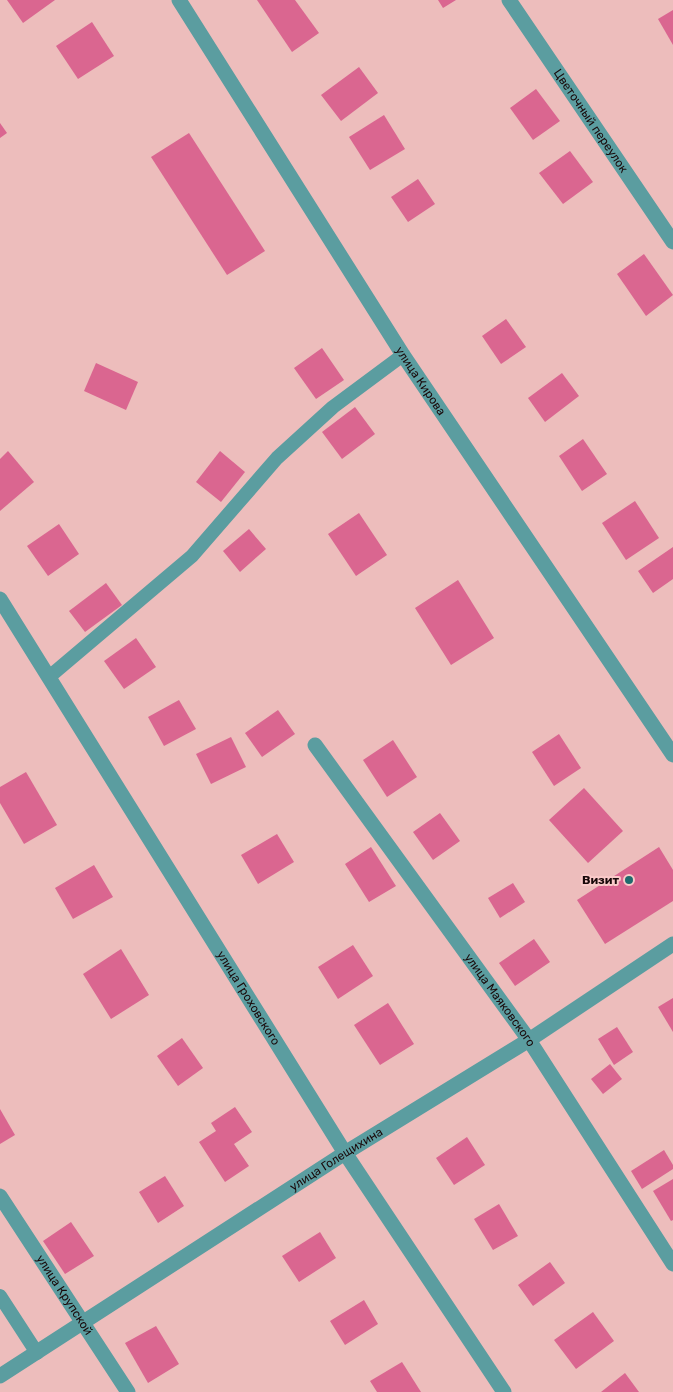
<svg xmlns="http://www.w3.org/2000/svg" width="673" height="1392" viewBox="0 0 673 1392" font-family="Rubik,sans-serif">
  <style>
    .building { fill: #da6690 }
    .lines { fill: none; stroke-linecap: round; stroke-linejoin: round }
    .service { stroke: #5b9da0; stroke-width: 14 }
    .minor { stroke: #5b9da0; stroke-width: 15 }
    .tertiary { stroke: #5b9da0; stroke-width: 15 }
    .poi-dot { fill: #1f6b6e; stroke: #facac9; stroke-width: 2 }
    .labels { text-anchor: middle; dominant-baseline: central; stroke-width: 4; stroke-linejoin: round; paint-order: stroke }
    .street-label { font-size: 12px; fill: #19090a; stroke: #facac9 }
    .poi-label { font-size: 12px; font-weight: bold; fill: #19090a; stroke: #facac9; text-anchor: end }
  </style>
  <rect width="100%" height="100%" fill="#edbdbc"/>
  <g class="building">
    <path d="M7,0H55L23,23Z"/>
    <path d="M257,0H295L319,33L292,52Z"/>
    <path d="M438,0H456L443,8Z"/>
    <path d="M673,10V45L658,19Z"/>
    <path d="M92,22L114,56L78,79L56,46Z"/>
    <path d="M359,67L378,93L341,121L321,95Z"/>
    <path d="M536,89L560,121L533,140L510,108Z"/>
    <path d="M384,115L405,149L370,170L349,137Z"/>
    <path d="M0,123L7,133L0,138Z"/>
    <path d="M189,133L265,251L227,275L151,157Z"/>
    <path d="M570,151L593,182L563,204L539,173Z"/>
    <path d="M418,179L435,204L408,222L391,197Z"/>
    <path d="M644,254L673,295L646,316L617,274Z"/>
    <path d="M506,319L526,347L501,364L482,336Z"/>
    <path d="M322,348L344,380L316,399L294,368Z"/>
    <path d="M96,363L138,382L126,410L84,391Z"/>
    <path d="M562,373L579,396L545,422L528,398Z"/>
    <path d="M355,407L375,434L342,459L322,432Z"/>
    <path d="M583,439L607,474L582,491L559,456Z"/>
    <path d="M8,451L34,482L0,511V459Z"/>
    <path d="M220,451L245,472L221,502L196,482Z"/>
    <path d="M635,501L659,538L626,560L602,523Z"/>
    <path d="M359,513L387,555L356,576L328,534Z"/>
    <path d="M59,524L79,554L48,576L27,546Z"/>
    <path d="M249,529L266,549L240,572L223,551Z"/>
    <path d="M673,547V579L653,593L638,571Z"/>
    <path d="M458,580L494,638L451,665L415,608Z"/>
    <path d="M106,583L122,605L85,632L69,611Z"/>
    <path d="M136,638L156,667L124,689L104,661Z"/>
    <path d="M179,700L196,729L164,746L148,717Z"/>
    <path d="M278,710L295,734L262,757L245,733Z"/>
    <path d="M559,734L581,768L554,786L532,752Z"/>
    <path d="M231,737L246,767L211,784L196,754Z"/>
    <path d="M393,740L417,777L387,797L363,760Z"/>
    <path d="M26,772L57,825L24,844L0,803V787Z"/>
    <path d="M584,788L623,831L588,863L549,820Z"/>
    <path d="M440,813L460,841L433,860L413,832Z"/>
    <path d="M277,834L294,862L258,884L241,855Z"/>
    <path d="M371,847L396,886L369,902L345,864Z"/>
    <path d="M659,847L673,870V901L605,944L577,900Z"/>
    <path d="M94,865L113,897L73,919L55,888Z"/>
    <path d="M513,883L525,902L500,918L488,898Z"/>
    <path d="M534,939L550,962L515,986L499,963Z"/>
    <path d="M353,945L373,976L338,999L318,967Z"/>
    <path d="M121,949L149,995L111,1019L83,974Z"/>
    <path d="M673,998V1032L658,1007Z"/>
    <path d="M388,1003L414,1044L380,1065L354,1025Z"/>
    <path d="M617,1027L633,1052L614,1065L598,1039Z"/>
    <path d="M182,1038L203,1068L178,1086L157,1056Z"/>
    <path d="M610,1064L622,1079L603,1094L591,1079Z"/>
    <path d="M235,1107L252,1132L234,1144L249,1166L225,1182L199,1142L216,1131L211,1123Z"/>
    <path d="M0,1109L15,1135L0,1144Z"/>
    <path d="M467,1137L485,1165L454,1185L436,1158Z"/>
    <path d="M664,1150L673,1165V1169L642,1189L631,1171Z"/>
    <path d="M165,1176L184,1206L158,1223L139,1192Z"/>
    <path d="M673,1179V1220L671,1221L653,1191Z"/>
    <path d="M499,1204L518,1236L493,1250L474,1219Z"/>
    <path d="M71,1222L94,1256L65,1274L43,1241Z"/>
    <path d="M320,1232L336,1258L299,1282L282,1256Z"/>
    <path d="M550,1262L565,1283L533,1306L518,1285Z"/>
    <path d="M364,1300L378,1324L345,1345L330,1321Z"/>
    <path d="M593,1312L614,1341L576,1369L554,1340Z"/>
    <path d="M156,1326L179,1364L148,1383L125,1343Z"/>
    <path d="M402,1362L421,1392H377L370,1381Z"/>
    <path d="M625,1373L639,1392H601Z"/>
  </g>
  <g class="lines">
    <g class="service">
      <path d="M49,677L192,556L277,458L333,407L403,355"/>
      <path d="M0,1296L37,1353"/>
    </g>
    <g class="minor">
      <path id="s1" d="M179,0L403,355L673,755"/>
      <path id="s2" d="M509,0L673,242"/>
      <path id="s3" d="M0,599L345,1153L504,1392"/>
      <path id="s4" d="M315,745L529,1040L673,1264"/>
      <path id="s5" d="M0,1196L128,1392"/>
    </g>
    <path class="tertiary" id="s6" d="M0,1376L345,1153L529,1040L673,944"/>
  </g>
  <circle class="poi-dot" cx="629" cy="880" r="5"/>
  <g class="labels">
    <g class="street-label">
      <text stroke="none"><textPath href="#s2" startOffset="146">Цветочный переулок</textPath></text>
      <text stroke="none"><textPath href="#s1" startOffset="451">улица Кирова</textPath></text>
      <text stroke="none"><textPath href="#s3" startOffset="470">улица Гроховского</textPath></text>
      <text stroke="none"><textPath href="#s4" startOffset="315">улица Маяковского</textPath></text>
      <text stroke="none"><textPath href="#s6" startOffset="400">улица Голещихина</textPath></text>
      <text stroke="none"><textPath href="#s5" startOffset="118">улица Крупской</textPath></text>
    </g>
    <g class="poi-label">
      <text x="619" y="880">Визит</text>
    </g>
  </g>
</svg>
